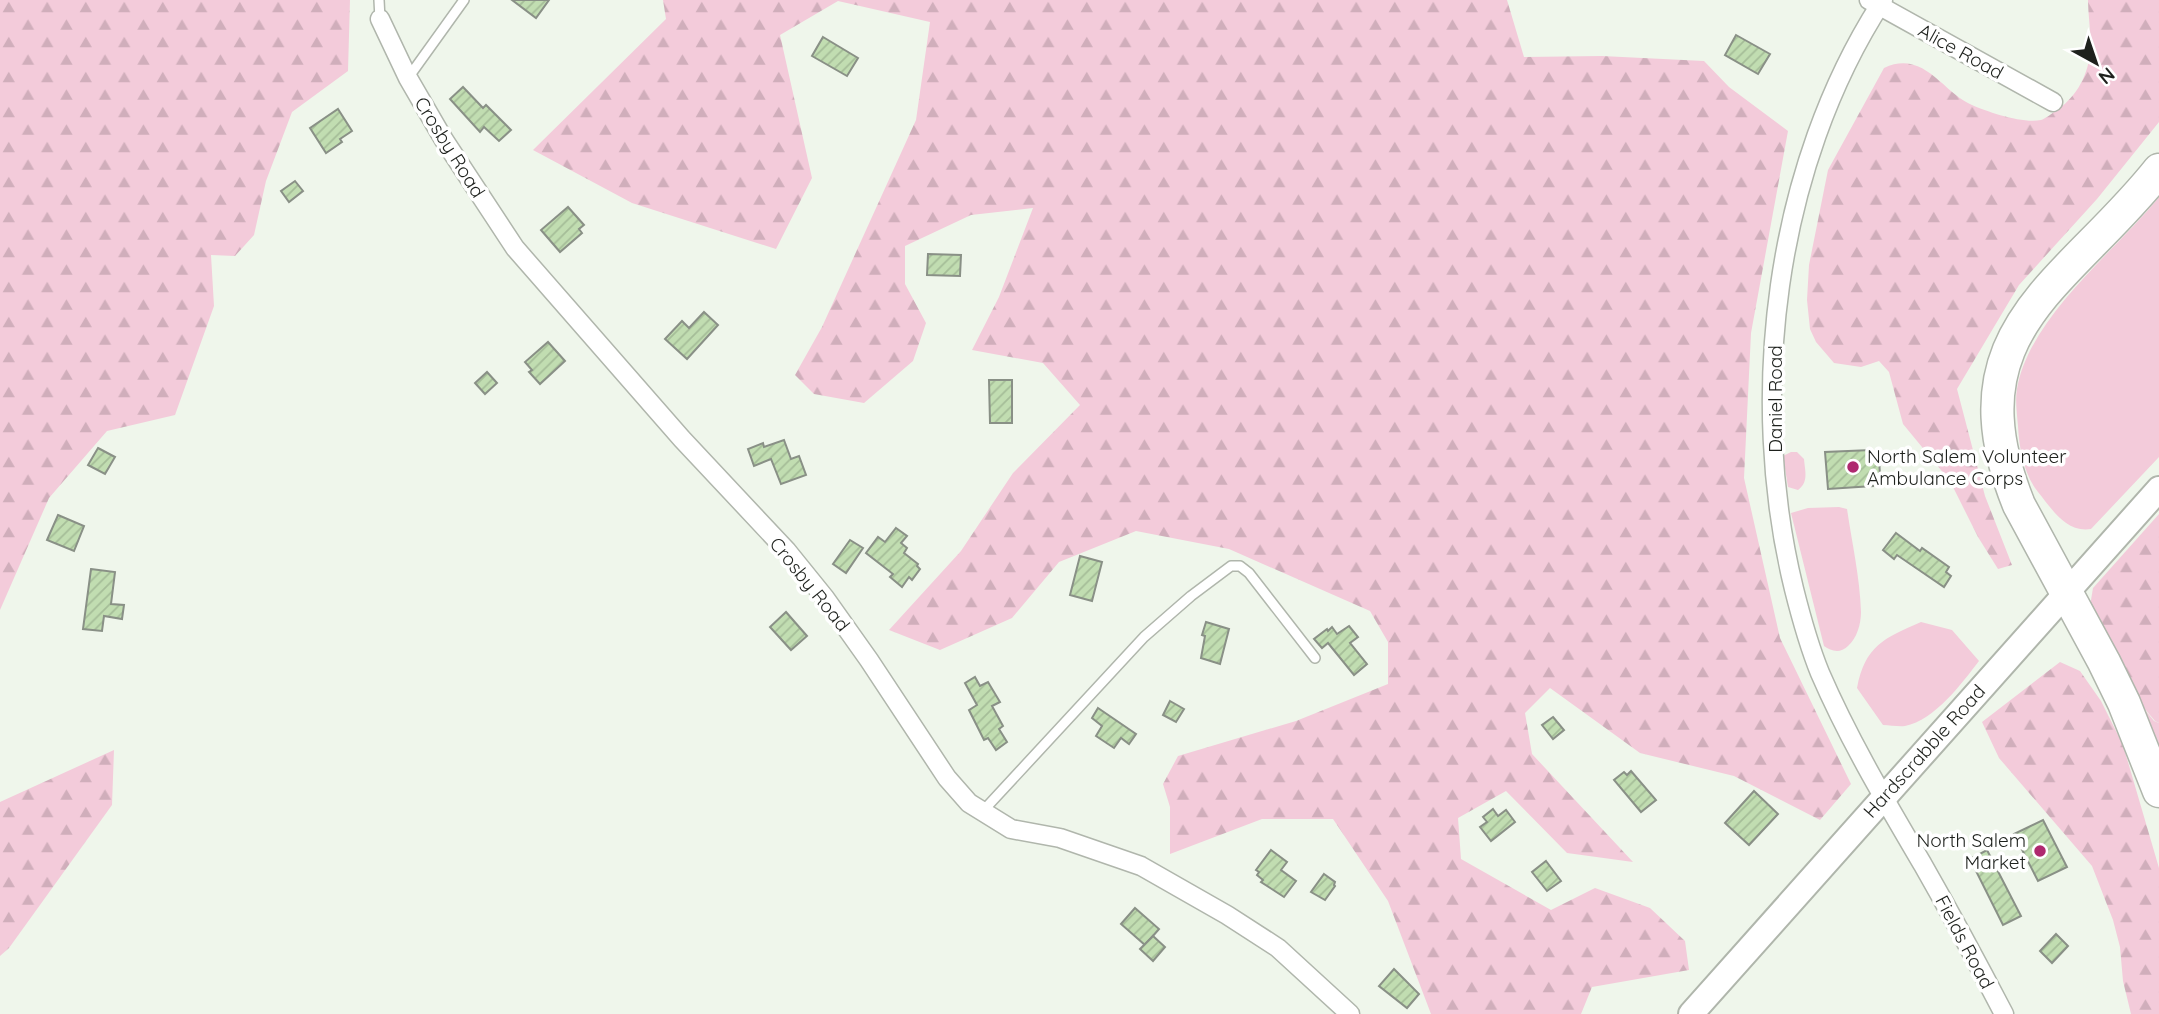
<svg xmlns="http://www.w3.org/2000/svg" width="2159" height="1014" viewBox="0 0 2159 1014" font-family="Quicksand,sans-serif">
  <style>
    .grass { fill: #f3cbda }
    .forest { fill: url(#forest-firs) }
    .building { fill: url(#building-hatch); stroke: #899086; stroke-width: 2 }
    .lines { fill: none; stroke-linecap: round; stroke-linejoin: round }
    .lane-casing { stroke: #b0b6ac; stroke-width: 12 }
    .street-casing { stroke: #b0b6ac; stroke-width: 21 }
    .secondary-casing { stroke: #b0b6ac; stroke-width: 28 }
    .highway-casing { stroke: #b0b6ac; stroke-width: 35 }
    .lane { stroke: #fff; stroke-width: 9 }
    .street { stroke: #fff; stroke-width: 18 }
    .secondary { stroke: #fff; stroke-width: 24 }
    .highway { stroke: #fff; stroke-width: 32 }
    .poi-dot { fill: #af296f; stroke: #fff; stroke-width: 2.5 }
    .labels { text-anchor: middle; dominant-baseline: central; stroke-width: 7; stroke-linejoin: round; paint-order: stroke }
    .street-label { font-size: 19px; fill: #1e211d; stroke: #fff }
    .poi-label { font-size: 19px; fill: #1e211d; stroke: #fff; text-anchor: start }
  </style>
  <defs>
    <pattern id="forest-firs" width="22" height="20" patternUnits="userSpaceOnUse" patternTransform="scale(1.75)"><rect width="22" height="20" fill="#f3cbda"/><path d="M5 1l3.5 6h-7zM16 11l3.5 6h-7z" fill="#d0aebb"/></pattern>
    <pattern id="building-hatch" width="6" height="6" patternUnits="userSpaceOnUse" patternTransform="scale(1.75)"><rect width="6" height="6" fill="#c1ddb1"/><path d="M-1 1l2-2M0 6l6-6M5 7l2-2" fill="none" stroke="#a5bd98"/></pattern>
  </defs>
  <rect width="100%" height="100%" fill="#eff6eb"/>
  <g class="grass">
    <path d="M2159,197V457L2091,529C2066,533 2052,509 2038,492C2024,475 2019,447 2018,426C2017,414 2015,400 2017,389C2029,317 2115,252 2159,197Z"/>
    <path d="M1791,452H1797L1804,459C1805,471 1809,482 1798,490L1788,487L1783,456Z"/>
    <path d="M1839,507L1847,509C1852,543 1860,578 1861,612C1861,624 1857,638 1848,646C1840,654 1831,651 1824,646L1791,513L1808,508Z"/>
    <path d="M1921,622L1952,630L1979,661C1962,683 1935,720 1905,726C1899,727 1890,725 1883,725L1857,688C1865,646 1884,638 1921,622Z"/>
    <path d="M2133,695L2154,721L2159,723V753Z"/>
  </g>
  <g class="forest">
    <path d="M0,0H350L348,71L292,112L266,181L254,235L235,256L211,255L214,306L175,415L107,431L49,498L0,610Z"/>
    <path d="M663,0H1507L1524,57L1602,56L1704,61L1729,87L1788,131L1751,333L1744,478L1780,638L1851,784L1820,820L1734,776L1640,753L1550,688L1525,713L1532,754L1633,862L1567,853L1506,791L1458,818L1461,859L1551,910L1595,888L1650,908L1685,941L1689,970L1592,987L1581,1014H1431L1388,901L1333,819H1262L1170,854V807L1163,784L1178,756L1296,721L1388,684V642L1370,611L1229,549L1136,531L1059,562L1012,618L940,650L889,630L961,551L1013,473L1080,405L1043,363L972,350L999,297L1033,208L971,215L905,246V284L926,323L913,361L864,403L814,394L795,375L822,327L916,120L930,22L838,1L780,35L812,178L776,249L632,203L533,150L666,19Z"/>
    <path d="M2088,0H2159V122L2097,199L2019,285L1957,389L1985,496L2012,565L1998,569L1978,537L1950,481L1903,424L1889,372L1879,361L1861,367L1834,363L1816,342L1810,329L1807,300L1809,265L1828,170L1884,68C1924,49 1943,93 1972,105C1988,112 2023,124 2041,120C2045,119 2051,114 2054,112C2075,99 2087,78 2090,54C2092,37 2088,17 2088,0Z"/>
    <path d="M2159,514V723L2155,721L2133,695L2089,612L2093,588Z"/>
    <path d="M2060,662L2080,671L2101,701L2123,745L2159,868V1014H2131L2123,981L2120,947L2113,920L2092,866L1999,758L1982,722Z"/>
    <path d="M114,750L112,805L9,948L0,956V802Z"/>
  </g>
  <g class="building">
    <path d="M512,0H549L536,18Z"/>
    <path d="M1736,35L1770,54L1758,74L1725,55Z"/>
    <path d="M823,37L858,58L847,76L812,56Z"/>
    <path d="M463,87L483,108L486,105L511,130L499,141L484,127L480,132L450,99Z"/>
    <path d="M338,109L352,131L340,139L342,142L326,153L310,128Z"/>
    <path d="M295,181L303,191L289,202L281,191Z"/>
    <path d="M568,207L584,225L579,229L582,233L560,252L541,230Z"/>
    <path d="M928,254L961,255L960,276L927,275Z"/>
    <path d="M704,312L718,325L687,359L665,339L682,321L689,328Z"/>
    <path d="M548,342L565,361L540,384L529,372L532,370L525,362Z"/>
    <path d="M487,372L497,383L485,394L475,383Z"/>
    <path d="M989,380H1012V423H990Z"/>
    <path d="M784,440L791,459L799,456L806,475L781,484L771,459L754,466L748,449L763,443L764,447Z"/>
    <path d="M98,448L115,457L105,474L88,465Z"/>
    <path d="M1871,450V457H1879L1880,476H1872L1873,486L1828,489L1825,452Z"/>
    <path d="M58,515L84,526L74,551L47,540Z"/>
    <path d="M896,528L907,536L901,543L907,548L904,553L918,564L917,566L920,569L912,580L909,577L902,587L890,577L893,574L866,553L878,537L885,542Z"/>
    <path d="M1896,533L1920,551L1922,548L1949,567L1946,572L1951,576L1944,587L1897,555L1894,559L1883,550Z"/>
    <path d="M850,540L863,548L846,573L833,564Z"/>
    <path d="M1080,556L1102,562L1092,601L1070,595Z"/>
    <path d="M91,569L115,572L111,604L124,605L122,619L104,616L102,631L83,629Z"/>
    <path d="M786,612L807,636L791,650L770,627Z"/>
    <path d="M1206,622L1229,629L1220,664L1201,658L1205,636L1202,635Z"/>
    <path d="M1349,626L1358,637L1350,643L1367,664L1354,675L1328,643L1322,648L1314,639L1327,629L1328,631L1332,627L1337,634Z"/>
    <path d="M975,677L980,686L988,682L1000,702L992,706L1003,726L999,729L1007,742L996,750L988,738L984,740L969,710L977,705L965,683Z"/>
    <path d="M1170,701L1184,709L1176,722L1163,715Z"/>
    <path d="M1098,708L1136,734L1129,744L1121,738L1114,748L1096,736L1102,726L1092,718Z"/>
    <path d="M1553,717L1564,730L1553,739L1542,725Z"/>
    <path d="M1631,771L1656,800L1641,812L1614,780L1624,772L1627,775Z"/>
    <path d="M1754,791L1778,814L1749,845L1725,823Z"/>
    <path d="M1493,809L1498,816L1506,810L1515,822L1491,841L1480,827L1487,822L1483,817Z"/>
    <path d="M2043,820L2067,867L2038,881L2014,834Z"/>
    <path d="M1271,850L1287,862L1281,870L1296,881L1284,897L1261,882L1263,880L1257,875L1259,872L1256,870Z"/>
    <path d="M1987,850L2021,916L2003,925L1970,859Z"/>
    <path d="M1546,861L1561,881L1547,891L1532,872Z"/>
    <path d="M1324,874L1335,882L1334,885L1335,886L1325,900L1311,892Z"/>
    <path d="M1135,908L1159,929L1145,945L1121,924Z"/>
    <path d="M2056,934L2068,946L2052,963L2040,951Z"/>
    <path d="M1153,936L1165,947L1153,961L1140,949Z"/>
    <path d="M1394,969L1419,994L1407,1008L1379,986Z"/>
  </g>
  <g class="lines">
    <defs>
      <g id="lane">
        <path d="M379,0L380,19"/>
        <path d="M408,78L464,0"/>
        <path d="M982,812L1144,637L1191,596L1231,566H1240L1249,573L1315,658"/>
      </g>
      <g id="street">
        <path d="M1869,0L2053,102"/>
        <path d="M1883,0C1774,167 1747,398 1794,589C1801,617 1809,646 1820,673C1849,740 1886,802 1923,865C1951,914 1978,964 2004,1014"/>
        <path d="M380,19L408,78L444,140L515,248L682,439L787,551L825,598L869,660L947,778L969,803L1011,829L1060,838L1141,866L1227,915L1278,948L1350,1014"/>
      </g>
      <path id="secondary" d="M1691,1014L2159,489"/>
      <path id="highway" d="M2159,170C2067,286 1948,330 2019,505L2104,662L2124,703L2159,791"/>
    </defs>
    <use href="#lane" class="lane-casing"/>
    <use href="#street" class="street-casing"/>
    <use href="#secondary" class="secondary-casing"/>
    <use href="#highway" class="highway-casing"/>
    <use href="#lane" class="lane"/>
    <use href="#street" class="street"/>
    <use href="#secondary" class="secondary"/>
    <use href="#highway" class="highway"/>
  </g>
  <g class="poi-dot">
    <circle cx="1853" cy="467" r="7"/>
    <circle cx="2040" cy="851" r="7"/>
  </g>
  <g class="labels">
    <g class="street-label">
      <text transform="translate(1961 51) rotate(29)">Alice Road</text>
      <text transform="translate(450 147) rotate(58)">Crosby Road</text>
      <text transform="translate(1775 399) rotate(-90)">Daniel Road</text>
      <text transform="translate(810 584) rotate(51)">Crosby Road</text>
      <text transform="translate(1924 751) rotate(-48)">Hardscrabble Road</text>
      <text transform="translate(1965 942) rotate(62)">Fields Road</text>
    </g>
    <g class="poi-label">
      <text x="1867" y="456">North Salem Volunteer<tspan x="1867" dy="22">Ambulance Corps</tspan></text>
      <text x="2026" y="840" text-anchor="end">North Salem<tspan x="2026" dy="22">Market</tspan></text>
    </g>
  </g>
  <g transform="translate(2096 63) rotate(140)" stroke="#ffffff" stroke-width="5" paint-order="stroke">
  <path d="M0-5L12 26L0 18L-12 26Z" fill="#1e211d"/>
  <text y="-10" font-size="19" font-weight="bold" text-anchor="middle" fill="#1e211d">N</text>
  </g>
</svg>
